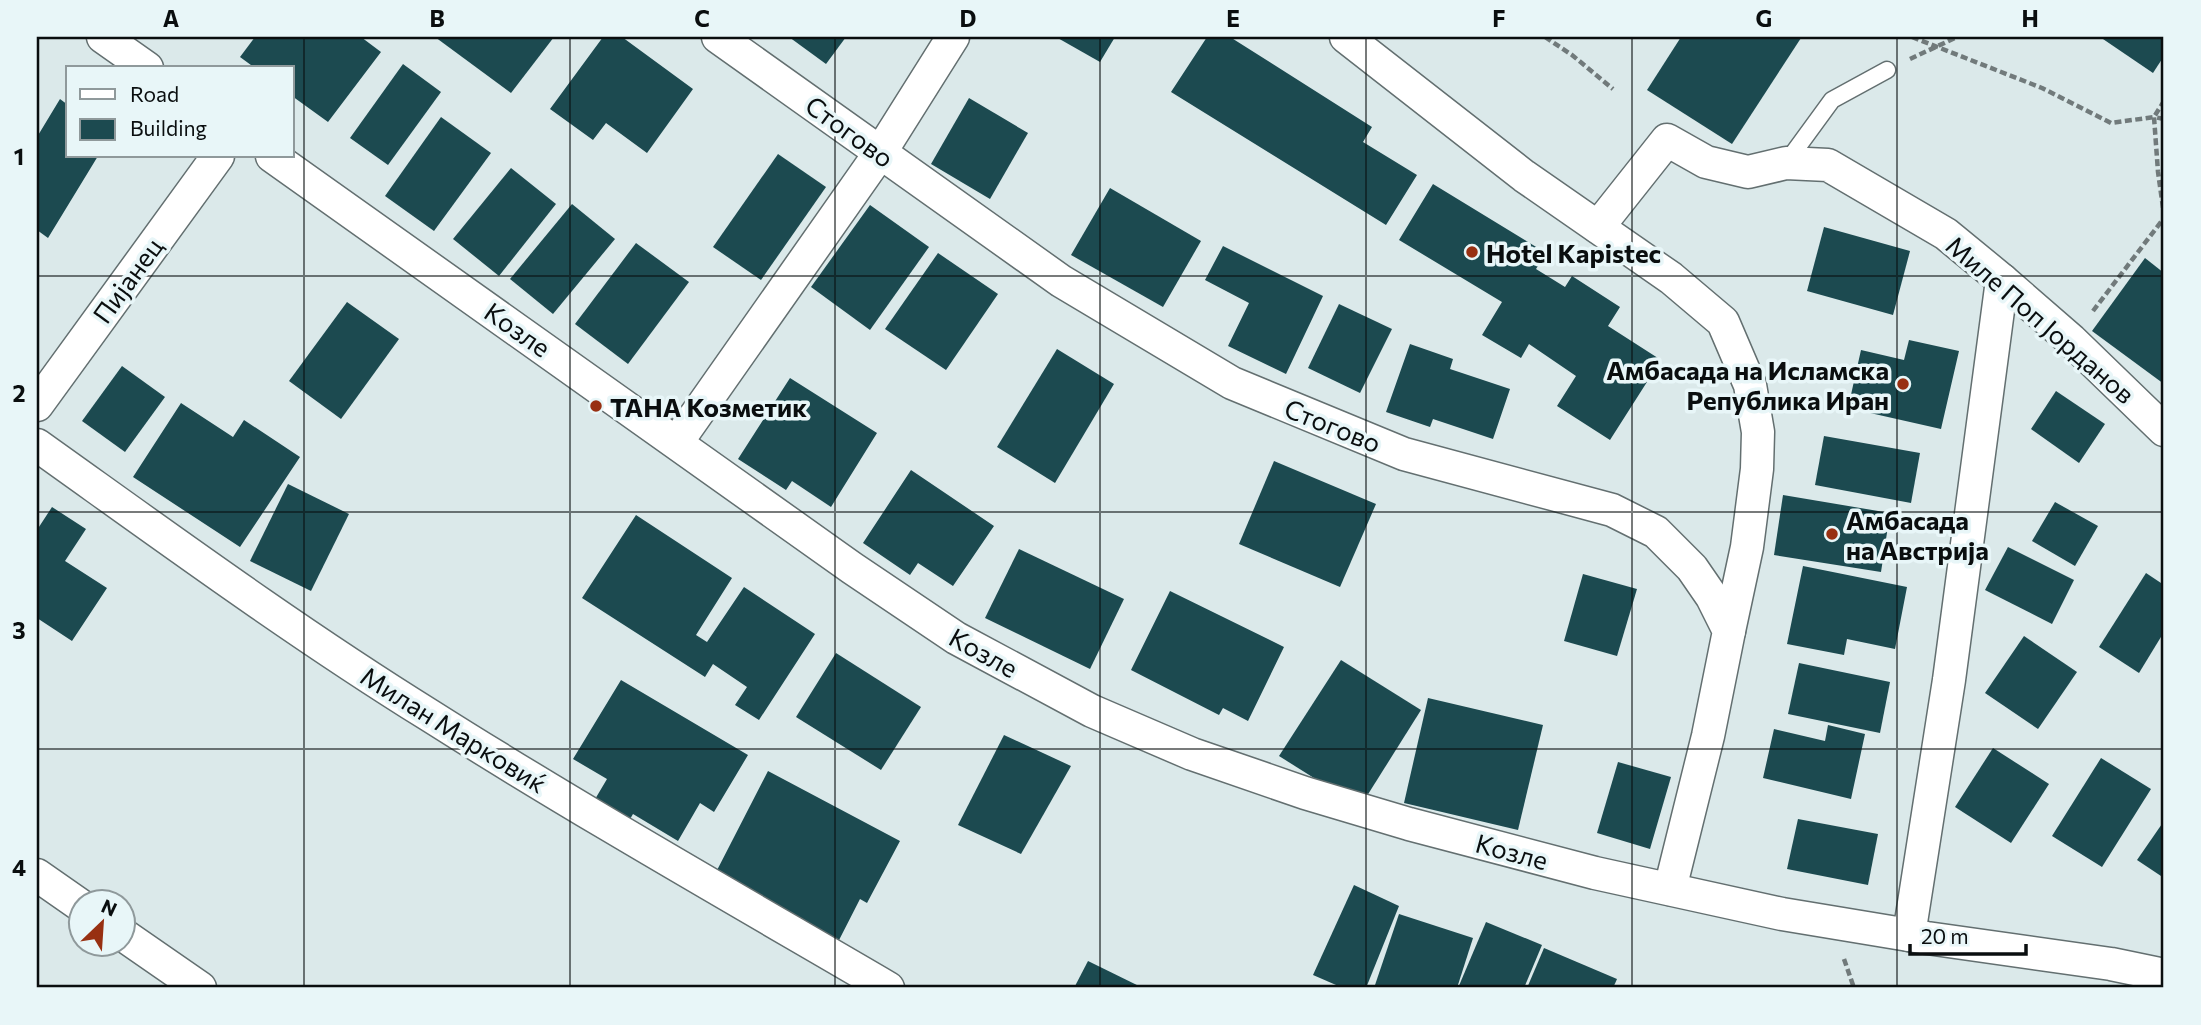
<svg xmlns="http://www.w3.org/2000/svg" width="2201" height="1025" viewBox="0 0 2201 1025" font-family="Commissioner,sans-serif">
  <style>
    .building { fill: #1c4a50 }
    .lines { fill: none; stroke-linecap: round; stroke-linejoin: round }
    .lane-casing { stroke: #636f70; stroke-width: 19 }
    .street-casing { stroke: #636f70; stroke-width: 35 }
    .path { stroke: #717a7b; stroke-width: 4.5; stroke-dasharray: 7 3.5; stroke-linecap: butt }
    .lane { stroke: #fff; stroke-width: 16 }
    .street { stroke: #fff; stroke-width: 32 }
    .grid { fill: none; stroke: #0a0e0f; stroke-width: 2; stroke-opacity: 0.55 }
    .poi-dot { fill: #983012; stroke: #e8f6f8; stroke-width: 2.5 }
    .labels { text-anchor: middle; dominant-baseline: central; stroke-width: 7; stroke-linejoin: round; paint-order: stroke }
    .street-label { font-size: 26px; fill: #0a0e0f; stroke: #e8f6f8 }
    .poi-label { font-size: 26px; font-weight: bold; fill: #0a0e0f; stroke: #e8f6f8; text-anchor: start }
    .neatline { fill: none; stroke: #0a0e0f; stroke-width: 2.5 }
    .grid-label { font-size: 23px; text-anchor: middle; font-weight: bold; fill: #0a0e0f }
  </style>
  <rect width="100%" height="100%" fill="#dbe9ea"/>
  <g class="building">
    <path d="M255,37H361L381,52L328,122L292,96V68H255L240,57Z"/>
    <path d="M435,37H554L511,93Z"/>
    <path d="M603,37H622L693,89L647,153L606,123L593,140L550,109Z"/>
    <path d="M789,37H846L826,64Z"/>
    <path d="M1056,37H1115L1100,62Z"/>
    <path d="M1207,37H1230L1372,127L1363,142L1417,175L1386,225L1171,92Z"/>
    <path d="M1681,37H1798L1801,38L1732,144L1647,90Z"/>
    <path d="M2100,37H2164V56L2153,73Z"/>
    <path d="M403,64L441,92L388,165L350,138Z"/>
    <path d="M969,98L1028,133L990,199L931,164Z"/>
    <path d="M60,99L68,105V156H98L48,238L37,230V137Z"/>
    <path d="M441,117L491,153L434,231L385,196Z"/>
    <path d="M778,154L826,187L761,280L713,247Z"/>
    <path d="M511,168L556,204L499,276L453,239Z"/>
    <path d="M1433,184L1546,253L1536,269L1565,287L1572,276L1620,307L1608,326L1661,360L1610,440L1557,406L1576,376L1529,344L1521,358L1482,335L1502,302L1399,240Z"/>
    <path d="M1110,188L1201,241L1163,307L1071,255Z"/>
    <path d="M572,204L615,239L553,314L510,279Z"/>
    <path d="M870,205L929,247L870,330L811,287Z"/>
    <path d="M1824,227L1910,251L1893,315L1807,291Z"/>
    <path d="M636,243L689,282L628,364L575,324Z"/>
    <path d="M1223,246L1323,296L1286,374L1228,346L1249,303L1205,280Z"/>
    <path d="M938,253L998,294L946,370L885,329Z"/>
    <path d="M2145,258L2164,273V384L2092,331Z"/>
    <path d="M347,302L399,339L341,419L289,381Z"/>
    <path d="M1339,304L1392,329L1360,393L1308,368Z"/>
    <path d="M1909,340L1959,351L1941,429L1848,408L1861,350L1904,360Z"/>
    <path d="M1410,344L1453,359L1450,369L1510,389L1493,439L1433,419L1430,427L1386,412Z"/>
    <path d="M1057,349L1114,384L1055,483L997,447Z"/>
    <path d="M122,366L165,397L125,452L82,421Z"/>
    <path d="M790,378L877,433L831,507L792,481L786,490L738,459Z"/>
    <path d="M2056,391L2105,424L2079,463L2031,429Z"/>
    <path d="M181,403L233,437L244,420L300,457L240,547L133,477Z"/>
    <path d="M1824,436L1920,453L1911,503L1815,485Z"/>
    <path d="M1274,461L1376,504L1340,587L1239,544Z"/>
    <path d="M911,470L994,526L953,586L918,563L910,575L863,543Z"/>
    <path d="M288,484L349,514L311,591L250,561Z"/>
    <path d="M1783,495L1890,513L1881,572L1774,555Z"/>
    <path d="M2055,502L2098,526L2075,566L2032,541Z"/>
    <path d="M52,507L86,529L65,561L107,588L72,641L37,618V530Z"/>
    <path d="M636,515L732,578L696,635L707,642L744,587L815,634L759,720L735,705L747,687L713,664L705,677L582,598Z"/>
    <path d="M2008,547L2074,580L2052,624L1985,590Z"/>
    <path d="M1019,549L1124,599L1090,669L985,618Z"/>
    <path d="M1803,566L1907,587L1895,649L1847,639L1844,655L1787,644Z"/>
    <path d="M2146,573L2164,585V632L2139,673L2099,647Z"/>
    <path d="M1583,574L1637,589L1617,656L1564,641Z"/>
    <path d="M1170,591L1284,647L1248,721L1223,708L1219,715L1131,670Z"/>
    <path d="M2024,636L2077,672L2038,729L1985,693Z"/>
    <path d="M836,653L921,707L881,770L796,717Z"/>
    <path d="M1341,660L1421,710L1360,807L1279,756Z"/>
    <path d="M1799,663L1890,682L1880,733L1788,714Z"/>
    <path d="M621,680L748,755L714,812L700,803L678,841L633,814L626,826L591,806L607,779L573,759Z"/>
    <path d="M1428,698L1543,725L1518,830L1404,803Z"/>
    <path d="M1828,725L1865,734L1851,799L1763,778L1774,729L1825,741Z"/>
    <path d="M1004,735L1071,766L1021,854L958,825Z"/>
    <path d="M1993,748L2049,784L2011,843L1955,807Z"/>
    <path d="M2101,758L2151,789L2102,867L2052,836Z"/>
    <path d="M1618,762L1671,777L1650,849L1597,833Z"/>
    <path d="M768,771L900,841L867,903L860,899L837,944L713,878Z"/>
    <path d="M1798,819L1878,834L1868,885L1787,869Z"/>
    <path d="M2164,821V878L2137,860Z"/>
    <path d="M1354,885L1399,906L1366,988H1343L1313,975Z"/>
    <path d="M1399,914L1473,938L1457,988H1374Z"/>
    <path d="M1486,922L1542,945L1524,988H1458Z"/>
    <path d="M1544,948L1617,979L1613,988H1527Z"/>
    <path d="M1088,961L1143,988H1074Z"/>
  </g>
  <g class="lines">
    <defs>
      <path id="lane" d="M1786,163L1832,100L1887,70"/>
      <g id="street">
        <path d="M103,37L147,68"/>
        <path d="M718,37L1061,281L1232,383L1404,454L1612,510L1656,532L1692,568L1712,597L1729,631L1708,736L1670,889"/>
        <path d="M1346,37L1524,176L1671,278L1723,322L1750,385L1758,432L1757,469L1747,547L1729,631"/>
        <path d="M272,156L852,568L956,638L1092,711L1192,754L1305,793L1409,824L1595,873L1782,914L1927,938L2111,964L2164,975"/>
        <path d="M1598,227L1667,140L1706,162L1748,172L1786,163L1828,165L1946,234L2002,280L2071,340L2164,430"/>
        <path d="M37,405L218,156"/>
        <path d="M677,442L880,153L953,37"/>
        <path d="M37,445C166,537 294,631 429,715C579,810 734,898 888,988"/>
        <path d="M37,875L80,905"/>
        <path d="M122,934L200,988"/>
        <path d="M1909,935L1949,680L2002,280"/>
      </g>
    </defs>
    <use href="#lane" class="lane-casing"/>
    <use href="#street" class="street-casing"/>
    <g class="path">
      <path d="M1545,37L1572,55L1613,89"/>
      <path d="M1912,37L2042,88L2111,123L2154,117L2164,101"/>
      <path d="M1910,59L1957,37"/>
      <path d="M2164,119L2154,117L2158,172L2164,215"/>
      <path d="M2093,311L2164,218"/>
      <path d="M1844,959L1854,988"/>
    </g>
    <use href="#lane" class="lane"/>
    <use href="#street" class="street"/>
  </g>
  <path class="grid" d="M304,37V988M570,37V988M835,37V988M1100,37V988M1366,37V988M1632,37V988M1897,37V988M37,276H2164M37,512H2164M37,749H2164"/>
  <g class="poi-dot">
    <circle cx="1472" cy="252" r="7"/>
    <circle cx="1903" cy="384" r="7"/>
    <circle cx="596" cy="406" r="7"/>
    <circle cx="1832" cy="534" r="7"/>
  </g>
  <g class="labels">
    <g class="street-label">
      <text transform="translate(850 131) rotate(36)">Стогово</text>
      <text transform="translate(127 280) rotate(-54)">Пијанец</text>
      <text transform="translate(2041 319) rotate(41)">Миле Поп Јорданов</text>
      <text transform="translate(518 329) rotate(35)">Козле</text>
      <text transform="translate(1333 425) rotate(22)">Стогово</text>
      <text transform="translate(984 652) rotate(29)">Козле</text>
      <text transform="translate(454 729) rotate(32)">Милан Марковиќ</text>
      <text transform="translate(1512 851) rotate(15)">Козле</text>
    </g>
    <g class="poi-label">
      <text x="1486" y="252">Hotel Kapistec</text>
      <text x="1889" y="369" text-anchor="end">Амбасада на Исламска<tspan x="1889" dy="30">Република Иран</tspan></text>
      <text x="610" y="406">ТАНА Козметик</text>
      <text x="1846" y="519">Амбасада<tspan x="1846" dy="30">на Австрија</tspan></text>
    </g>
  </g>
  <rect width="2201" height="1025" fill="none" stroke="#e8f6f8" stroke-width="77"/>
  <rect x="66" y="66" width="228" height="91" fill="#e8f6f8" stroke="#8f999b" stroke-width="2"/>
  <rect x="80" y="89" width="35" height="10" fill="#ffffff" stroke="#8f999b" stroke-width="2"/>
  <text x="130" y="102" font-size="21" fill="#0a0e0f">Road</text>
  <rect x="80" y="119" width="35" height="21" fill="#1c4a50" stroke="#8f999b" stroke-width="2"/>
  <text x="130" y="136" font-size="21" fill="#0a0e0f">Building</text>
  <g transform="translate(102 923) rotate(25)"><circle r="33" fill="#e8f6f8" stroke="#8f999b" stroke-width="2"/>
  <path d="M0-5L12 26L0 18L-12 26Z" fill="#983012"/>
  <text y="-10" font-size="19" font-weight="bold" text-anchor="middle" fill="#0a0e0f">N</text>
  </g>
  <path d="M1910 944v10h116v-10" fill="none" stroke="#0a0e0f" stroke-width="3.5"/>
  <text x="1921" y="944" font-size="21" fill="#0a0e0f" stroke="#e8f6f8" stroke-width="5" paint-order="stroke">20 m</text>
  <rect x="38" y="38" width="2124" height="948" class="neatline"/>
  <g class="grid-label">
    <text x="171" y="27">A</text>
    <text x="437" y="27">B</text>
    <text x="702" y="27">C</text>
    <text x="968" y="27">D</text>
    <text x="1233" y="27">E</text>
    <text x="1499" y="27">F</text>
    <text x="1764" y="27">G</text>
    <text x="2030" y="27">H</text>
    <text x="19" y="165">1</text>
    <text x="19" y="402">2</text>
    <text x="19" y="639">3</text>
    <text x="19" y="876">4</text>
  </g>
</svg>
